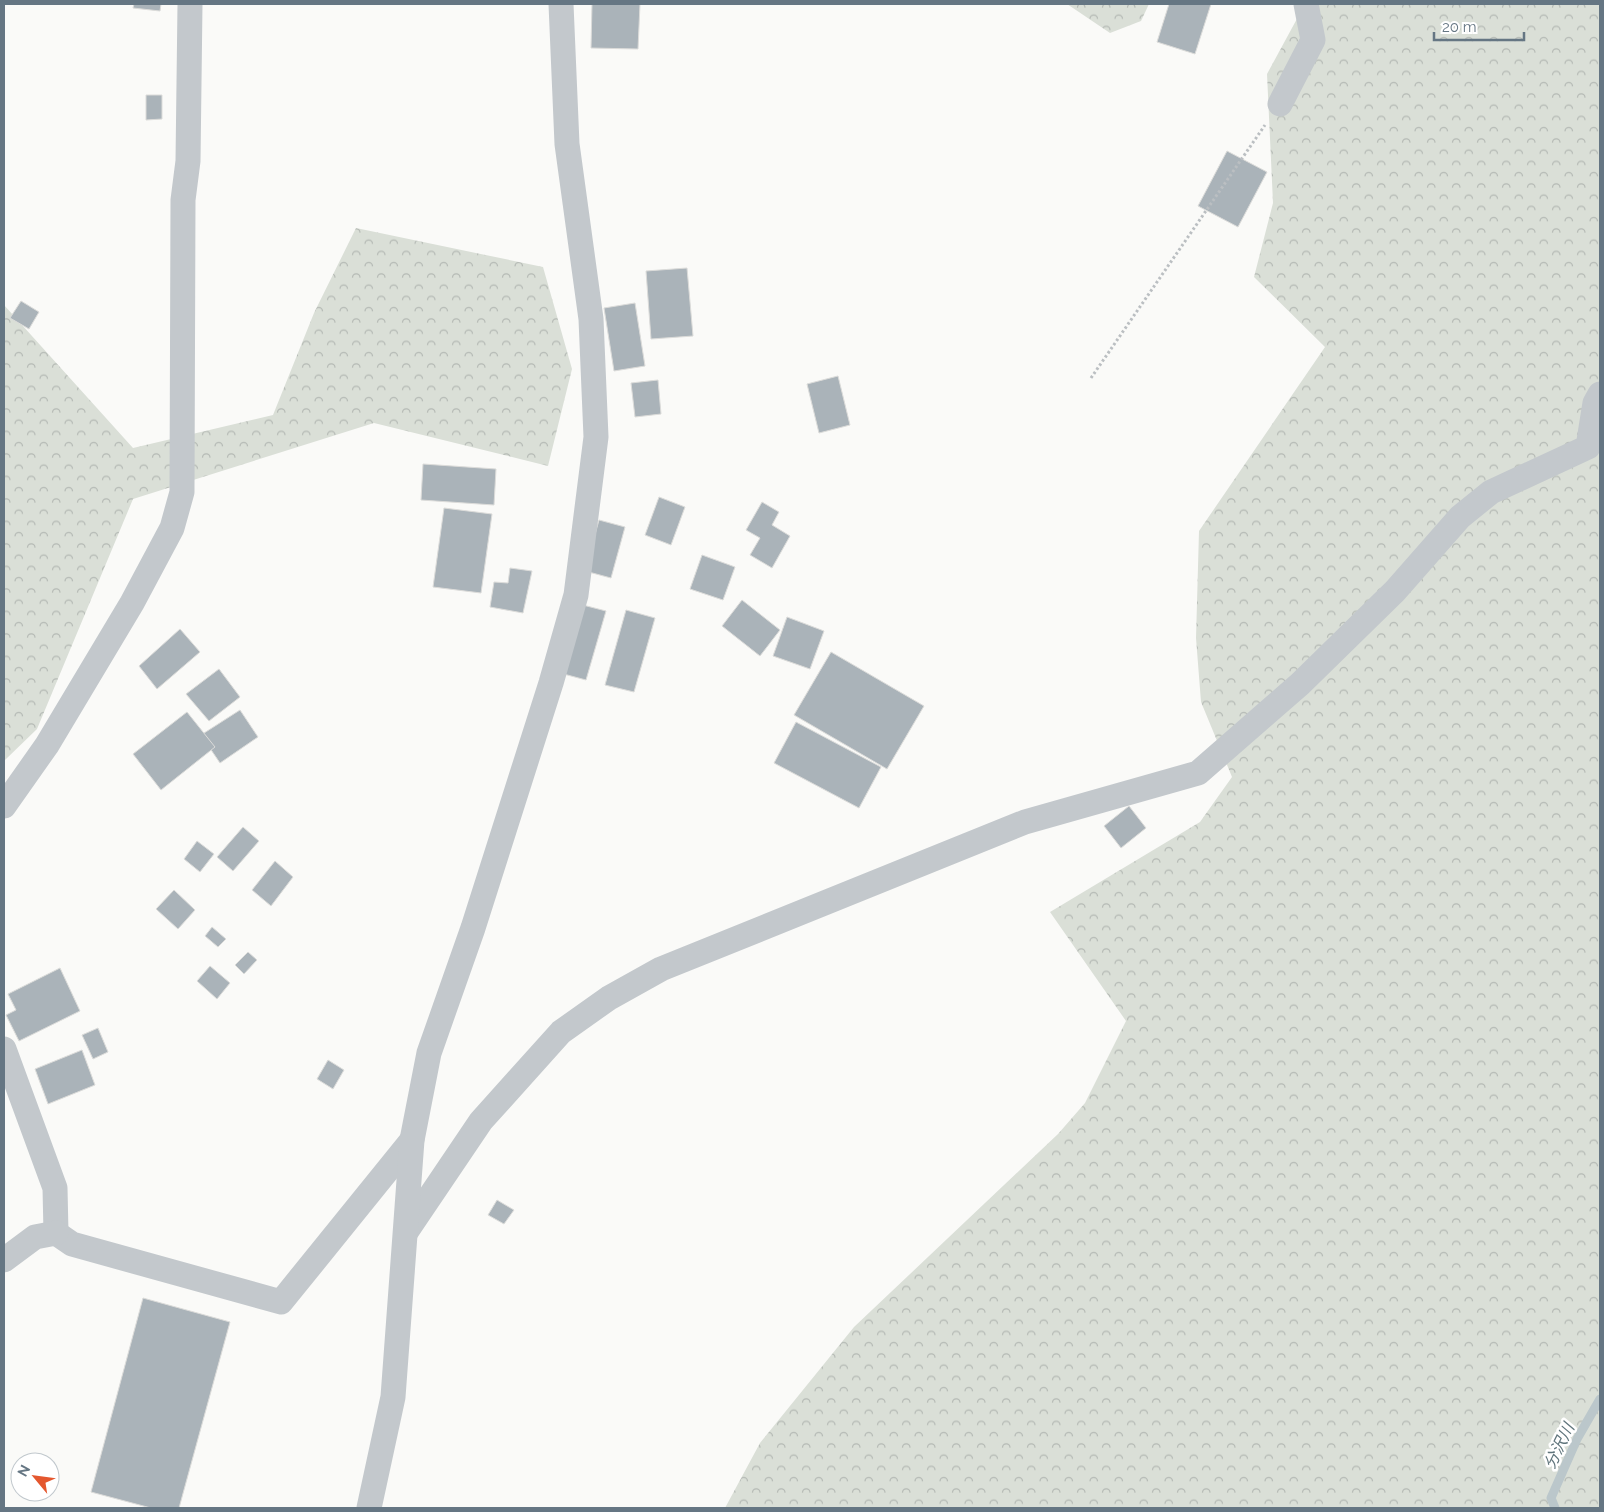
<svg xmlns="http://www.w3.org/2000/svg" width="1604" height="1512" viewBox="0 0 1604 1512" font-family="Raleway,'Noto Sans JP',sans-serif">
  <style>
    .forest { fill: url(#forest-crowns) }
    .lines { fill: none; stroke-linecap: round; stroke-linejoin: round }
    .stream { stroke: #bbc7cb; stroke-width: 9 }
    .building { fill: #aab3b9; stroke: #dcdcda }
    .path { stroke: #bbbfc2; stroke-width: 3; stroke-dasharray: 2.5 2.5; stroke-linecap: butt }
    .minor { stroke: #c3c8cc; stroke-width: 25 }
    .labels { text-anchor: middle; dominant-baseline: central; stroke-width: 5; stroke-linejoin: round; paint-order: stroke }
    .water-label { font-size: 16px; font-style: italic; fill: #60757c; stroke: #fff }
  </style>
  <defs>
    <pattern id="forest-crowns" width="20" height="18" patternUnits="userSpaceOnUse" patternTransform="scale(1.25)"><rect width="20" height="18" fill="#dadfd7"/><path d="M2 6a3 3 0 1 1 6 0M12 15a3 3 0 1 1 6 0" fill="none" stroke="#b4b9b4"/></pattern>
  </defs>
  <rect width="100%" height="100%" fill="#fafaf8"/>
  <g class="forest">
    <path d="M1067,4H1149L1141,21L1110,33Z"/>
    <path d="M1305,4H1600V1508H725L760,1443L854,1327L1058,1134L1085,1103L1126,1021L1050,912L1200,822L1232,777L1201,702L1196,638L1199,531L1325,347L1254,277L1273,203L1267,74Z"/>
    <path d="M356,228L543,267L572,369L548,466L374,423L133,499L37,729L4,761V305L133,448L273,415L314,313Z"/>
  </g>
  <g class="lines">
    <path class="stream" d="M1555,1508L1551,1498L1577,1439L1600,1399"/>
  </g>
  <g class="building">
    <path d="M134,4H161L160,11L133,8Z"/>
    <path d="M592,4H640L638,49L591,48Z"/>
    <path d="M1169,4H1211L1195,54L1157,42Z"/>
    <path d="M146,95H162V119L146,120Z"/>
    <path d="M1227,151L1267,172L1238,227L1198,206Z"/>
    <path d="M687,268L693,336L651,339L646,271Z"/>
    <path d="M21,301L39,312L29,329L10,318Z"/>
    <path d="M635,303L645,366L614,371L604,308Z"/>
    <path d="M838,376L850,425L819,433L807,384Z"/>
    <path d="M658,380L661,414L635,417L631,383Z"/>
    <path d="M423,464L496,469L494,505L421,500Z"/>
    <path d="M659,497L685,507L671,545L645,535Z"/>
    <path d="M762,502L779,512L772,525L790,536L772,568L750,555L760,538L746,530Z"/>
    <path d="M444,508L492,514L481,593L433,587Z"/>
    <path d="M599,520L625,527L611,578L585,571Z"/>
    <path d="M702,555L735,567L723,600L690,589Z"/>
    <path d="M510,568L532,571L523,613L490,607L494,582L508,583Z"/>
    <path d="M742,600L780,630L760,656L722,626Z"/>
    <path d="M579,604L606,611L586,680L560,673Z"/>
    <path d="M626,610L655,618L634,692L605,685Z"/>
    <path d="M787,617L824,631L810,669L773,656Z"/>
    <path d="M180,629L200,652L157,689L139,666Z"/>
    <path d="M831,652L924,706L887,769L794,715Z"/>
    <path d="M219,669L240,697L209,721L186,694Z"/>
    <path d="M240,710L258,737L220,763L201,735Z"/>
    <path d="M187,712L215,747L161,790L133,754Z"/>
    <path d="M796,722L881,767L859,808L774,763Z"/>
    <path d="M1129,806L1146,828L1121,848L1104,826Z"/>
    <path d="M243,827L259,841L233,871L217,857Z"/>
    <path d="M197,841L214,854L200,872L184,859Z"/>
    <path d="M275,861L293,877L271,906L252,890Z"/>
    <path d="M174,890L195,910L178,929L156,909Z"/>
    <path d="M212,927L226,939L218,947L205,936Z"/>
    <path d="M248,952L257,960L244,974L235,965Z"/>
    <path d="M210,966L230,983L217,999L197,981Z"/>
    <path d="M60,968L80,1011L19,1041L6,1015L16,1010L8,994Z"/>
    <path d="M98,1028L108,1052L93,1059L82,1035Z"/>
    <path d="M82,1050L95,1085L48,1104L35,1069Z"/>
    <path d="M328,1060L344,1070L333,1089L317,1079Z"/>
    <path d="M497,1200L514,1210L504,1224L488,1215Z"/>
    <path d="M143,1298L230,1322L179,1508H151L91,1492Z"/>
  </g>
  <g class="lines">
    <path class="path" d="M1091,378L1265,125"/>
    <g class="minor">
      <path d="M1280,104L1313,40L1306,4"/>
      <path d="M4,806L47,745L132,603L172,528L182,492L183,200L188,161L190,4"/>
      <path d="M4,1049L55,1188L56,1233"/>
      <path d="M406,1232L481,1121L561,1032L609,998L661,969L1025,822L1198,773L1300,684L1395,591L1460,517L1491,492L1588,447L1595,403L1600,394"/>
      <path d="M56,1233L72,1244L281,1302L412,1140"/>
      <path d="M4,1260L35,1237L56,1233"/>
      <path d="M369,1508L393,1397L412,1140L429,1053L473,928L551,683L576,595L596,437L591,319L567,144L561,4"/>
    </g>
  </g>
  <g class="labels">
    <g class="water-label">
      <text transform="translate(1559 1446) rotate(-64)">分沢川</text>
    </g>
  </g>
  <rect width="1604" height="1512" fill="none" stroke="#657683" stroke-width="10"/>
  <g transform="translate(35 1477) rotate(299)"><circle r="24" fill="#ffffff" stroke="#c1c8cd"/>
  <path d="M0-4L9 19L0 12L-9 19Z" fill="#e4572e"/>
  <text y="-8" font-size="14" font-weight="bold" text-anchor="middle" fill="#657683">N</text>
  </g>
  <path d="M1434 32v8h90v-8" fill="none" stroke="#657683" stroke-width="2.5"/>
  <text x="1442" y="32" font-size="15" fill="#657683" stroke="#ffffff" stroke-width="4" paint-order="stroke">20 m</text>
</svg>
